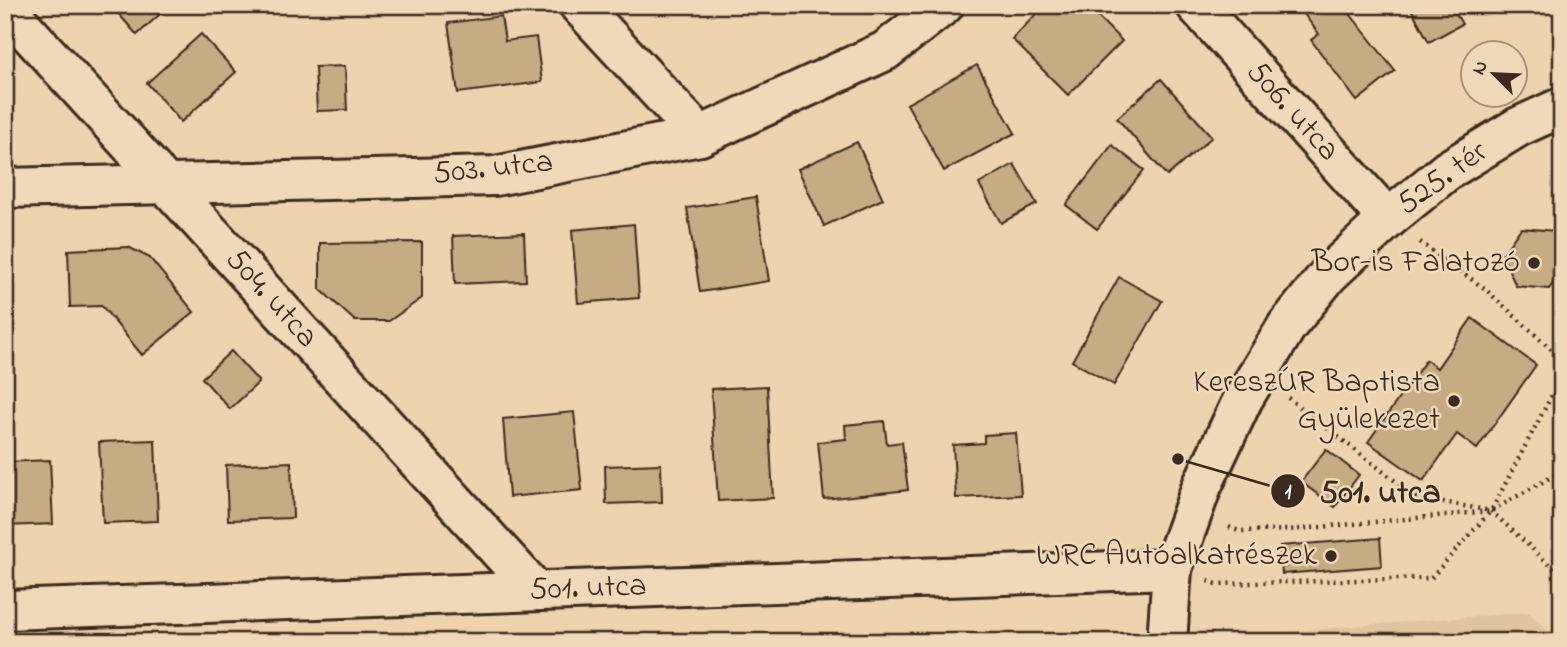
<svg xmlns="http://www.w3.org/2000/svg" width="1567" height="647" viewBox="0 0 1567 647" font-family="'Indie Flower',sans-serif">
  <style>
    .built { fill: #dec59f }
    .building { fill: #c6ac83; stroke: #3b2a1e; stroke-width: 2 }
    .lines { fill: none; stroke-linecap: round; stroke-linejoin: round }
    .minor-casing { stroke: #3b2a1e; stroke-width: 44 }
    .path { stroke: #3b2a1e; stroke-width: 4.5; stroke-dasharray: 2 5; stroke-linecap: butt }
    .minor { stroke: #f0d9b8; stroke-width: 38 }
    .poi-dot { fill: #3b2a1e; stroke: #f0d9b8; stroke-width: 2.5 }
    .labels { text-anchor: middle; dominant-baseline: central; stroke-width: 5; stroke-linejoin: round; paint-order: stroke }
    .street-label { font-size: 32px; fill: #3b2a1e; stroke: #f0d9b8 }
    .poi-label { font-size: 32px; fill: #3b2a1e; stroke: #f0d9b8; text-anchor: end }
    .leader { fill: none; stroke: #3b2a1e; stroke-width: 2.5 }
    .callout-dot { fill: #3b2a1e; stroke: #f0d9b8; stroke-width: 2.5 }
    .mark-label { font-size: 21px; text-anchor: middle; font-weight: bold; fill: #fff }
    .callout-label { font-size: 33px; text-anchor: middle; font-weight: bold; fill: #3b2a1e; stroke: #f0d9b8; stroke-width: 5; stroke-linejoin: round; paint-order: stroke }
  </style>
  <rect width="100%" height="100%" fill="#edd4af"/>
  <filter id="ink" filterUnits="userSpaceOnUse"><feTurbulence type="fractalNoise" baseFrequency=".0143" numOctaves="2"/><feDisplacementMap in="SourceGraphic" scale="14" xChannelSelector="R" yChannelSelector="G"/><feConvolveMatrix kernelMatrix="1 2 1 2 8 2 1 2 1" color-interpolation-filters="sRGB"/></filter>
  <g filter="url(#ink)">
    <path class="built" d="M1529,612L1558,642H1231L1230,636Z"/>
    <g class="building">
      <path d="M111,5H170L137,35Z"/>
      <path d="M823,5H839L830,13Z"/>
      <path d="M1045,5H1086L1122,41L1068,95L1012,39Z"/>
      <path d="M1297,5H1353L1347,10L1395,71L1357,101L1311,40L1319,34Z"/>
      <path d="M1409,5H1451L1462,24L1429,42Z"/>
      <path d="M501,16L505,41L536,37L542,82L458,93L448,23Z"/>
      <path d="M201,34L236,72L181,122L147,83Z"/>
      <path d="M977,65L1015,133L944,171L907,104Z"/>
      <path d="M345,66L347,110L317,111L315,67Z"/>
      <path d="M1161,79L1212,137L1167,176L1117,118Z"/>
      <path d="M857,142L883,199L824,226L798,169Z"/>
      <path d="M1112,145L1144,170L1097,229L1066,205Z"/>
      <path d="M1014,164L1037,204L1001,223L979,184Z"/>
      <path d="M756,197L769,281L700,292L687,208Z"/>
      <path d="M634,224L639,298L578,303L572,230Z"/>
      <path d="M1521,228L1555,231L1562,246V271L1549,289L1516,286L1502,255Z"/>
      <path d="M524,233L526,281L455,284L453,236Z"/>
      <path d="M422,242V298L389,321H355L320,289V243Z"/>
      <path d="M128,247L150,258L194,312L142,355L102,306L70,307L68,250Z"/>
      <path d="M5,260L9,330H5Z"/>
      <path d="M1119,277L1162,301L1114,385L1072,361Z"/>
      <path d="M1472,318L1536,365L1477,449L1457,434L1423,481L1368,442L1426,360L1437,368Z"/>
      <path d="M231,351L259,382L230,409L202,378Z"/>
      <path d="M767,386L773,498L718,501L711,389Z"/>
      <path d="M574,412L582,490L509,497L503,419Z"/>
      <path d="M884,421L887,444L902,442L908,490L824,499L818,442L846,439L845,425Z"/>
      <path d="M1016,433L1021,495L956,498L953,445L984,443V435Z"/>
      <path d="M155,440L158,521L103,523L99,442Z"/>
      <path d="M1326,449L1359,475L1335,507L1301,482Z"/>
      <path d="M50,460L53,524L5,526V462Z"/>
      <path d="M291,462L293,518L228,520L226,465Z"/>
      <path d="M661,464L662,502L606,504L605,466Z"/>
      <path d="M1380,538L1382,566L1282,574L1280,546Z"/>
    </g>
    <g class="lines">
      <defs>
        <g id="minor">
          <path d="M579,5L700,136"/>
          <path d="M1196,5L1388,219"/>
          <path d="M5,7L536,591"/>
          <path d="M5,188L495,176L700,136L885,51L944,5"/>
          <path d="M5,610L1172,569"/>
          <path d="M1167,642L1172,569L1202,486L1243,399L1287,326L1328,275L1388,219L1448,170L1518,127L1562,107"/>
        </g>
      </defs>
      <use href="#minor" class="minor-casing"/>
      <g class="path">
        <path d="M1420,242L1485,289L1562,359"/>
        <path d="M1288,398L1416,497L1491,511L1562,576"/>
        <path d="M1229,527L1239,531L1289,530L1491,511L1562,376"/>
        <path d="M1208,581L1217,584L1431,578L1491,511L1562,471"/>
      </g>
      <use href="#minor" class="minor"/>
    </g>
  </g>
  <g class="poi-dot">
    <circle cx="1534" cy="263" r="7"/>
    <circle cx="1454" cy="401" r="7"/>
    <circle cx="1331" cy="556" r="7"/>
  </g>
  <g class="labels">
    <g class="street-label">
      <text transform="translate(1292 112) rotate(48)">506. utca</text>
      <text transform="translate(493 169) rotate(-6)">503. utca</text>
      <text transform="translate(1443 179) rotate(-36)">525. tér</text>
      <text transform="translate(271 299) rotate(48)">504. utca</text>
      <text transform="translate(588 589) rotate(-2)">501. utca</text>
    </g>
    <g class="poi-label">
      <text x="1520" y="263">Bor-is Falatozó</text>
      <text x="1440" y="383">KereszÚR Baptista<tspan x="1440" dy="37">Gyülekezet</tspan></text>
      <text x="1317" y="556">WRC Autóalkatrészek</text>
    </g>
  </g>
  <path class="leader" d="M1178 459L1288 491"/>
  <g class="callout-dot">
    <circle cx="1178" cy="459" r="7"/>
    <circle cx="1288" cy="491" r="18"/>
  </g>
  <g class="mark-label">
    <text x="1288" y="498">1</text>
  </g>
  <g class="callout-label">
    <text x="1380" y="502">501. utca</text>
  </g>
  <rect width="1567" height="647" fill="none" stroke="#f0d9b8" stroke-width="28"/>
  <rect x="14" y="14" width="1539" height="619" fill="none" stroke="#3b2a1e" stroke-width="2.5" filter="url(#ink)"/>
  <g transform="translate(1494 74) rotate(294)"><circle r="33" fill="#f0d9b8" stroke="#a8937a" stroke-width="2"/>
  <path d="M0-5L12 26L0 18L-12 26Z" fill="#3b2a1e"/>
  <text y="-10" font-size="19" font-weight="bold" text-anchor="middle" fill="#3b2a1e">N</text>
  </g>
</svg>
